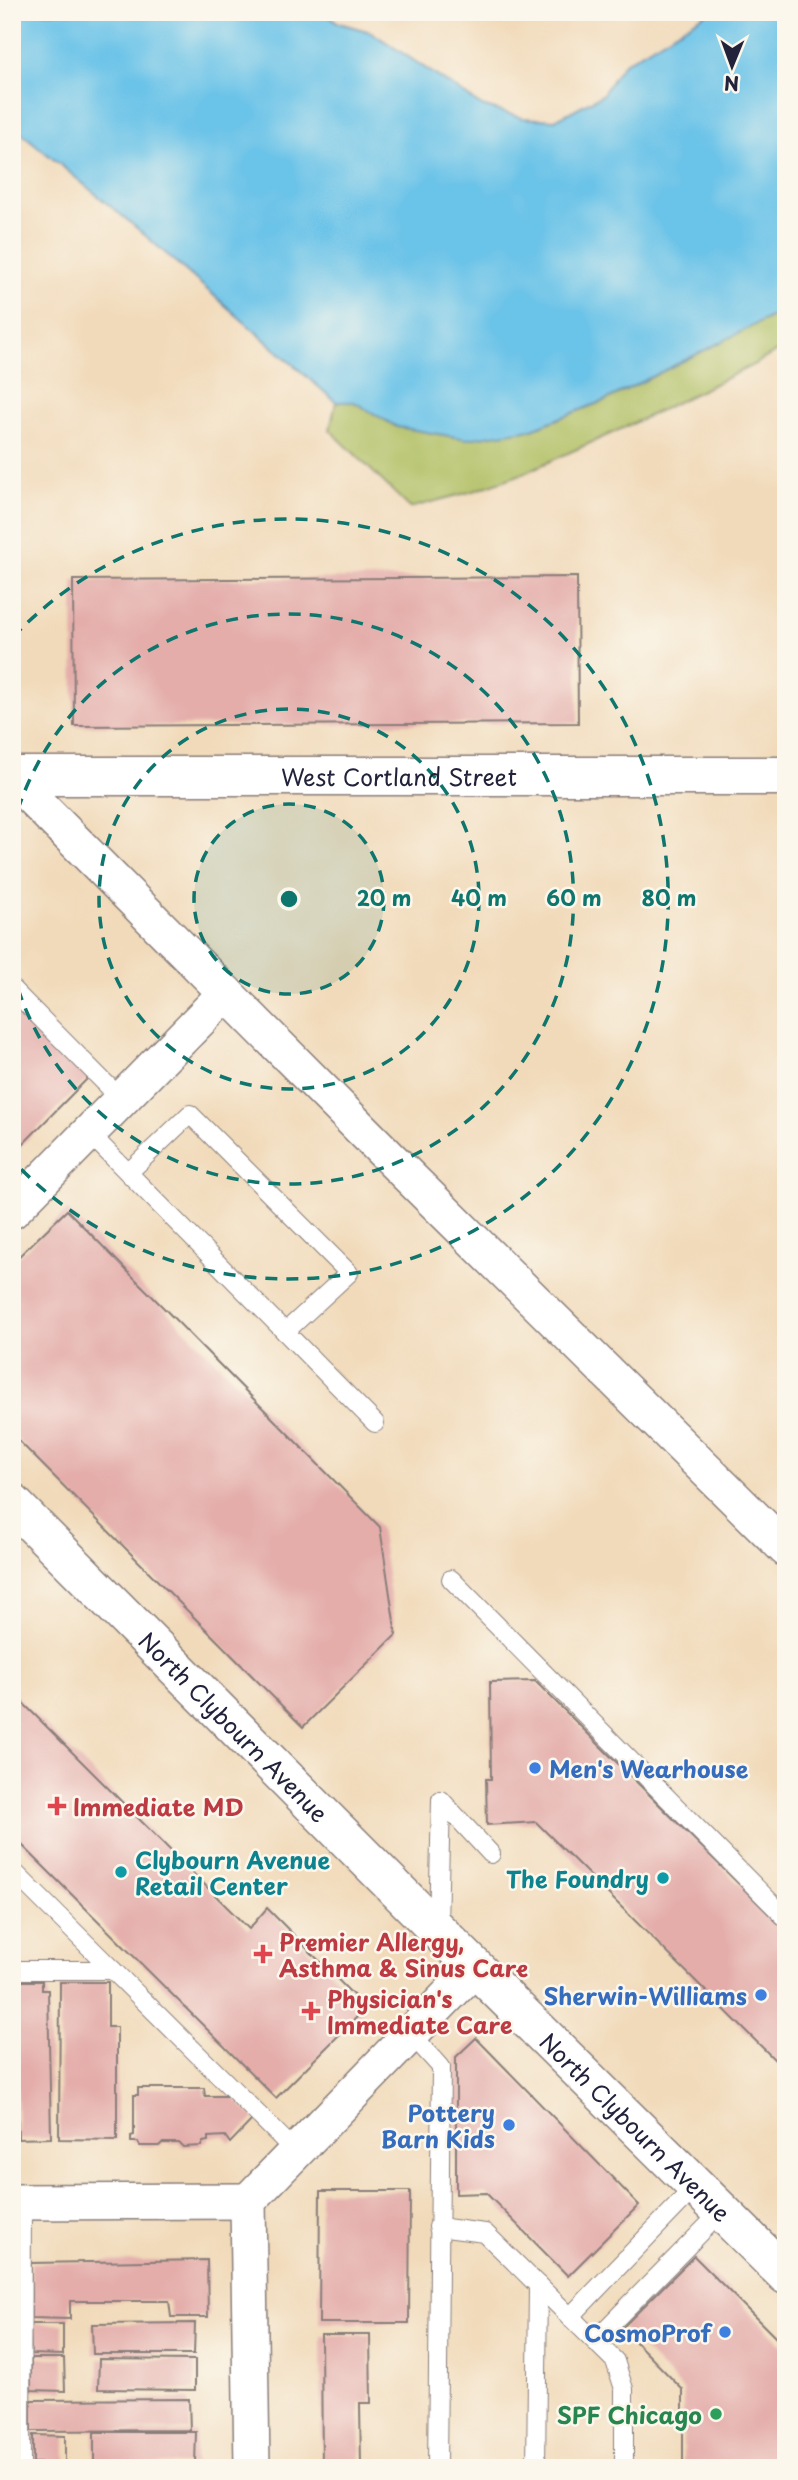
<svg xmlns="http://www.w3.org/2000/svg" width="798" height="2480" viewBox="0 0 798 2480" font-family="'Playpen Sans',sans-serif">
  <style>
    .green { fill: #aebd5f; stroke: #68704d; stroke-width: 2 }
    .water { fill: #6bc3e8; stroke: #467292; stroke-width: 2 }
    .building { fill: #e4adaa }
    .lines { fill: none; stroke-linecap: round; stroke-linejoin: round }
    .lane-casing { stroke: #8a7e7a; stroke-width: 20 }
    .street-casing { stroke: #8a7e7a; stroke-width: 38 }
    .secondary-casing { stroke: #8a7e7a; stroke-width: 41 }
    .lane { stroke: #fff; stroke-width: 18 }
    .street { stroke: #fff; stroke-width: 35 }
    .secondary { stroke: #fff; stroke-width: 38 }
    .ring { fill: none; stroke: #0f766e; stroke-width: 3.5; stroke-dasharray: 12 9 }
    .shop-dot { fill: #3f7fe0; stroke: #fbf7ec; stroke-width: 2.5 }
    .health-dot { fill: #e0444e; stroke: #fbf7ec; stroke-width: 2.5 }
    .culture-dot { fill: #0f9aa8; stroke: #fbf7ec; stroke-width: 2.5 }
    .leisure-dot { fill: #2e9e5b; stroke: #fbf7ec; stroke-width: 2.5 }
    .labels { text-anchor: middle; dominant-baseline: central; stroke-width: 5; stroke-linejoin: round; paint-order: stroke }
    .street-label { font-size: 23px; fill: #22223b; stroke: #fbf7ec }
    .shop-label { font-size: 23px; font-weight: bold; fill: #366cbe; stroke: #fbf7ec; text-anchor: end }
    .health-label { font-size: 23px; font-weight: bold; fill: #be3a42; stroke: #fbf7ec; text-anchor: start }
    .culture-label { font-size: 23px; font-weight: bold; fill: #0d838f; stroke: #fbf7ec; text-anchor: start }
    .leisure-label { font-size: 23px; font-weight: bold; fill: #27864d; stroke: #fbf7ec; text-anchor: end }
    .centre { fill: #0f766e; stroke: #fbf7ec; stroke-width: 3.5 }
    .ring-label { font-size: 21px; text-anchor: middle; font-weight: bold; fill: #0f766e; stroke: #fbf7ec; stroke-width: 5; stroke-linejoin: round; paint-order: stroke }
  </style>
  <rect width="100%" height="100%" fill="#fbf7ec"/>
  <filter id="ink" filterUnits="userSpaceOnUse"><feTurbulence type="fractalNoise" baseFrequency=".0143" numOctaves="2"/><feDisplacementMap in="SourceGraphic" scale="14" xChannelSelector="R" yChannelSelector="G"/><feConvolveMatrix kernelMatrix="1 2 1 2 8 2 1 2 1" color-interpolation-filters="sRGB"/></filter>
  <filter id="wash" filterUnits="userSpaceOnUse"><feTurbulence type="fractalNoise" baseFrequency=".00686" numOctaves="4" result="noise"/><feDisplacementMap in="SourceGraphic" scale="28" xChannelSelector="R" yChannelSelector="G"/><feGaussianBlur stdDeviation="1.57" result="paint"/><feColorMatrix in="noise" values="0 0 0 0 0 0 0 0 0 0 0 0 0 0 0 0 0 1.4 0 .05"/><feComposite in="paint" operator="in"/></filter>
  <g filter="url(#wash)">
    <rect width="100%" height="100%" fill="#f1daba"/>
    <path class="green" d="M786,309V346L753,365L632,424L522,474L470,492L410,508L330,430L336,402H354L397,427L532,429L606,400Z"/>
    <path class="water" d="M12,12H323L339,23L371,32L482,106L523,118L555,120L602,95L623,64L709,12H786V309L606,400L532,429L467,439L397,427L354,402H336L132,224L12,125Z"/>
    <g id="blocks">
      <g class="building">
        <path d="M577,577L578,723L74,726L73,580Z"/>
        <path d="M12,1000L89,1077L16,1151L12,1147Z"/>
        <path d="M67,1210L380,1527L396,1635L303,1727L12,1434V1263Z"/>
        <path d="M535,1681L786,1931V2071L536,1822L487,1825L486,1779H491L490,1682Z"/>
        <path d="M12,1692L249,1929L267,1908L366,2008L276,2098L12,1835Z"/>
        <path d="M15,1981H42V1990H48L51,2138L18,2139Z"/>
        <path d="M60,1982H108V2027H117V2140L59,2139Z"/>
        <path d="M476,2038L639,2205L568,2276L486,2193L456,2194V2057Z"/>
        <path d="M138,2088H204L205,2096H232L254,2118L230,2143L225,2136L208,2137V2141L203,2142L201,2146L183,2147L179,2143H162L159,2146H140L138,2142H131V2136L134,2135V2095H138Z"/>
        <path d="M320,2191H410L409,2323H319Z"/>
        <path d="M694,2256L786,2348V2468H683V2390L622,2328Z"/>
        <path d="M207,2260L208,2317H171L169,2301H70V2319L31,2318V2263Z"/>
        <path d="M195,2323L194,2354H93L92,2324Z"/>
        <path d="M30,2324H63V2355L31,2354Z"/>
        <path d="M321,2335H370L371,2403H360L361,2468H322Z"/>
        <path d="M31,2358H64L65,2391L31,2390Z"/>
        <path d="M99,2359L195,2360V2390L98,2389Z"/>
        <path d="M189,2399L190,2430L31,2431V2400Z"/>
        <path d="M94,2432H196L195,2464L94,2463Z"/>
        <path d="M33,2435L65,2436V2463H33Z"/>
      </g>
    </g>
  </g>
  <g filter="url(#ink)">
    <use href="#blocks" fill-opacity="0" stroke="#8a7e7a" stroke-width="2"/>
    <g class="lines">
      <defs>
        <g id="lane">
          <path d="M12,989L121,1099"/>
          <path d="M89,1133L375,1423"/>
          <path d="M129,1172L190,1114L349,1273L285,1332"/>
          <path d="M451,1579L786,1918"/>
          <path d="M441,1800L491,1854"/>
          <path d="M12,1870L296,2152"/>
          <path d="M438,1926L441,1800"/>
          <path d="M12,1970H113"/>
          <path d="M411,2034L441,2067L437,2468"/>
          <path d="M438,2227L485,2233L615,2361L624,2389V2468"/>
          <path d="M570,2317L696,2186"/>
          <path d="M595,2340L722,2211"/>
          <path d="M21,2468L22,2202"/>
          <path d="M536,2468L538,2285"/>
        </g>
        <g id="street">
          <path d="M12,778L391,1159L786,1549"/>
          <path d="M12,1211L226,993"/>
          <path d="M12,2202L248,2201"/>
          <path d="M252,2468L248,2201L475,1968"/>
        </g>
        <g id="secondary">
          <path id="s1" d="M12,776H786"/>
          <path id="s2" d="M12,1503L438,1931L786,2275"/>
        </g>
      </defs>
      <use href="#lane" class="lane-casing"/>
      <use href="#street" class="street-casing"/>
      <use href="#secondary" class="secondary-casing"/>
      <use href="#lane" class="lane"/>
      <use href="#street" class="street"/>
      <use href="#secondary" class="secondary"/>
    </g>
  </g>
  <circle cx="289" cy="899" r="95" fill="#0f766e" fill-opacity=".12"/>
  <g class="ring">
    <circle cx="289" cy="899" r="95"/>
    <circle cx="289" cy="899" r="190"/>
    <path d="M12 830A285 285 0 1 1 12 968"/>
    <path d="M13 637A380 380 0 1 1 13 1161"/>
  </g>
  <g class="shop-dot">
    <circle cx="535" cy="1768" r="7"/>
    <circle cx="761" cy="1995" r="7"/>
    <circle cx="509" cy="2125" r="7"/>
    <circle cx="725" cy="2332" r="7"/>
  </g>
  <g class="health-dot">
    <path d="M53.5 1795.5h7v7h7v7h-7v7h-7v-7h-7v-7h7z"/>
    <path d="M259.5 1943.5h7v7h7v7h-7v7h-7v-7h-7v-7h7z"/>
    <path d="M307.5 2000.5h7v7h7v7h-7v7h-7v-7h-7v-7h7z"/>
  </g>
  <g class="culture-dot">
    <circle cx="121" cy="1872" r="7"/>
    <circle cx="663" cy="1878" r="7"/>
  </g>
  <circle class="leisure-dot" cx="716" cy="2414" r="7"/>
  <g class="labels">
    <g class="street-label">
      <text stroke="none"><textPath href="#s1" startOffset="387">West Cortland Street</textPath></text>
      <text stroke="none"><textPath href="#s2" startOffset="315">North Clybourn Avenue</textPath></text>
      <text stroke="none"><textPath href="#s2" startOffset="882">North Clybourn Avenue</textPath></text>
    </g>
    <g class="shop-label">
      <text x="549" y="1768" text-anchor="start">Men's Wearhouse</text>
      <text x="747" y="1995">Sherwin-Williams</text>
      <text x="495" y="2112">Pottery<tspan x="495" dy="26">Barn Kids</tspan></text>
      <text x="711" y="2332">CosmoProf</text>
    </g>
    <g class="health-label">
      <text x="73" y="1806">Immediate MD</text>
      <text x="279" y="1941">Premier Allergy,<tspan x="279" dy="26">Asthma &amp; Sinus Care</tspan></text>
      <text x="327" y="1998">Physician's<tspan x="327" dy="26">Immediate Care</tspan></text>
    </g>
    <g class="culture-label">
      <text x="135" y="1859">Clybourn Avenue<tspan x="135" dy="26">Retail Center</tspan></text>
      <text x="649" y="1878" text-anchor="end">The Foundry</text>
    </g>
    <g class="leisure-label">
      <text x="702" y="2414">SPF Chicago</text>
    </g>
  </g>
  <circle cx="289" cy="899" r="10" class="centre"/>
  <g class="ring-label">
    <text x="384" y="906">20 m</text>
    <text x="479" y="906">40 m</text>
    <text x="574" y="906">60 m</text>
    <text x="669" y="906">80 m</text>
  </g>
  <rect width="798" height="2480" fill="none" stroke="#fbf7ec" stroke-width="42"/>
  <g transform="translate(732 66) rotate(181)" stroke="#fbf7ec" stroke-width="5" paint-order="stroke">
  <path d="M0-5L12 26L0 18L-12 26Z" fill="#22223b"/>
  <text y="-10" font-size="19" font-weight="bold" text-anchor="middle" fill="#22223b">N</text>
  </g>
</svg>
